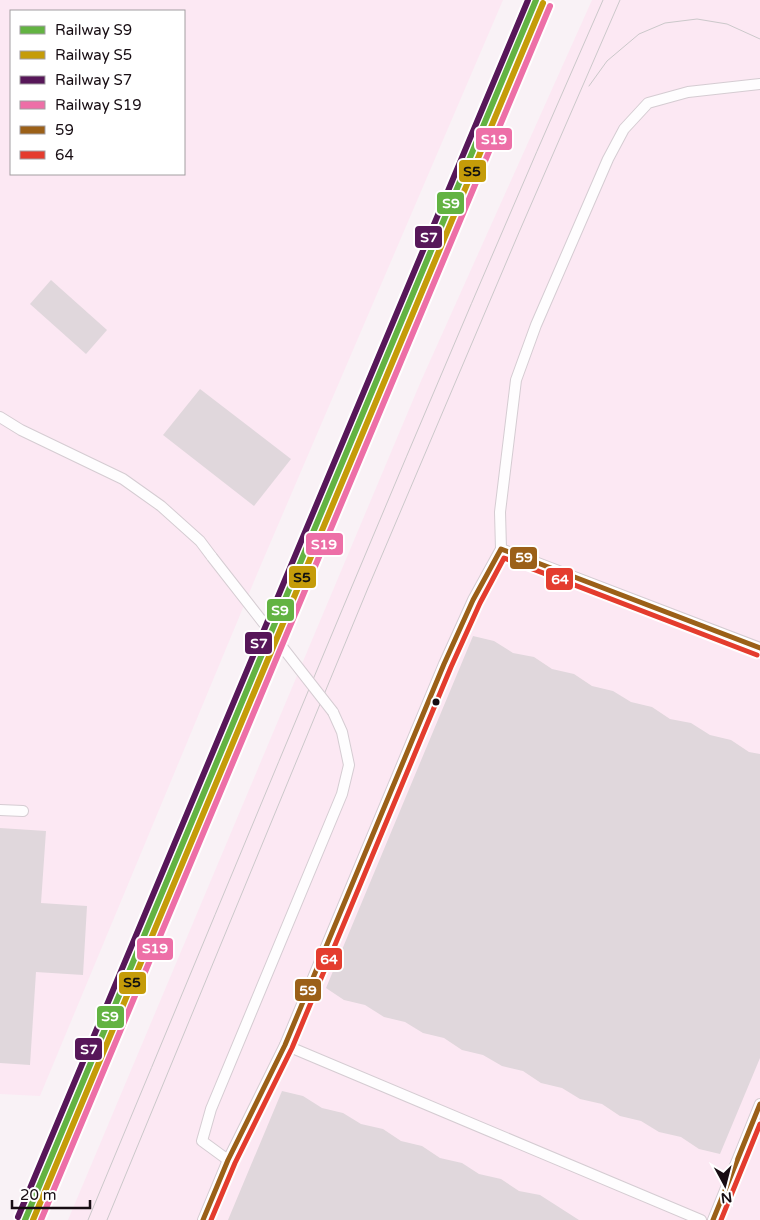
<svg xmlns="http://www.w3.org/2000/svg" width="760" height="1220" viewBox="0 0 760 1220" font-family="'Varela Round',sans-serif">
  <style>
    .built { fill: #fce8f3; fill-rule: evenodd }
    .building { fill: #e0d7dc }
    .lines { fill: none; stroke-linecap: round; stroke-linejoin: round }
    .lane-casing { stroke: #d5ccd2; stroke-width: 12 }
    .lane { stroke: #fefdfe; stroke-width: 10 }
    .tram { stroke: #cbc8ca; stroke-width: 1 }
    .lane-bridge-casing { stroke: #d5ccd2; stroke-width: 12; stroke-linecap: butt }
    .lane-bridge { stroke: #fefdfe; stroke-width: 10 }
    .bus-1-casing { stroke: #fff; stroke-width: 9 }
    .bus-2-casing { stroke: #fff; stroke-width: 9 }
    .bus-1 { stroke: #9b6018; stroke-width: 5 }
    .bus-2 { stroke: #e43c2e; stroke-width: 5 }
    .rail-1-casing { stroke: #fff; stroke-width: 10 }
    .rail-2-casing { stroke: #fff; stroke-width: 10 }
    .rail-3-casing { stroke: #fff; stroke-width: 10 }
    .rail-4-casing { stroke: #fff; stroke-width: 10 }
    .rail-1 { stroke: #63b342; stroke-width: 6 }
    .rail-2 { stroke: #c59c09; stroke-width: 6 }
    .rail-3 { stroke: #571759; stroke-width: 6 }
    .rail-4 { stroke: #ed6fa7; stroke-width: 6 }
    .bus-dot { fill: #170d13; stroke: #fff; stroke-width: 2 }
    .line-badge { stroke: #fff; stroke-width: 2 }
    .badge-label { font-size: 14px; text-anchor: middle; font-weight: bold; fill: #fff }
    .pale-badge-label { font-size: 14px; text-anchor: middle; font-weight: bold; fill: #111 }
  </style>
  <rect width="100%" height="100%" fill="#f9f2f6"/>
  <g class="built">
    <path d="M0,0H503L260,567L40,1096L0,1094ZM11,11H184V174H11Z"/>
    <path d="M592,0H760V1220H68L421,381Z"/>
  </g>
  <g class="building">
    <path d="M51,280L107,330L86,354L30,304Z"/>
    <path d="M200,389L291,459L254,506L163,435Z"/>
    <path d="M473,636L494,641L513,653L534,657L552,669L574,674L592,686L613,691L631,702L652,707L670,719L691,723L710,735L731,740L749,752L760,754V1058L720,1154L699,1149L681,1137L659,1132L641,1121L620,1116L602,1104L580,1099L562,1088L541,1083L523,1071L502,1066L483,1055L462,1050L444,1038L423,1033L405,1022L384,1017L365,1005L344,1000L326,988Z"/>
    <path d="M0,828L46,831L41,903L87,906L83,975L36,972L30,1065L0,1063Z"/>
    <path d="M282,1091L303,1096L322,1108L343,1113L361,1124L383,1129L401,1141L422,1146L440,1158L462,1163L479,1174L501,1179L519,1191L540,1195L579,1220H228Z"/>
  </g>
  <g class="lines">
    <defs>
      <g id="lane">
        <path d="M0,417L21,430L123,479L161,506L200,541L212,557"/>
        <path d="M501,549L760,648"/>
        <path d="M0,810L23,811"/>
        <path d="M285,1045L701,1220"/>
        <path d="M228,1160L202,1141L211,1109L342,794L349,765L342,732L333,712"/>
        <path d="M203,1220L228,1160L285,1045L444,664L473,600L501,549L500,512L516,380L536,325L608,159L624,129L648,103L688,92L760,84"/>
        <path d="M713,1220L760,1104"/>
      </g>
    </defs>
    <use href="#lane" class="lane-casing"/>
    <use href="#lane" class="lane"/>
    <g class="tram">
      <path d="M589,86L607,61L639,34L665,23L697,19L727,24L760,39"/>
      <path d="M88,1220C258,813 425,404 603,0"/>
      <path d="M107,1220L368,588L520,230L620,0"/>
    </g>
    <defs>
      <path id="lane-bridge" d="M212,557L333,712"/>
    </defs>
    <use href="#lane-bridge" class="lane-bridge-casing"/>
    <use href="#lane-bridge" class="lane-bridge"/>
    <defs>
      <g id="bus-1">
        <path d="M203,1220L228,1160L285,1045L444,664L473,600L501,549L760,648"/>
        <path d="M713,1220L760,1104"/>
      </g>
      <g id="bus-2">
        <path d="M211,1220L235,1163L292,1048L451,667L480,603L504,558L757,655"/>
        <path d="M721,1220L760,1124"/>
      </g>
    </defs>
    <use href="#bus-1" class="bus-1-casing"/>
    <use href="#bus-2" class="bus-2-casing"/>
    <use href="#bus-1" class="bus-1"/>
    <use href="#bus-2" class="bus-2"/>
    <defs>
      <path id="rail-1" d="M25,1220L536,0"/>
      <path id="rail-2" d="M33,1220L543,3"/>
      <path id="rail-3" d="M18,1217L528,0"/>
      <path id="rail-4" d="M41,1220L550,6"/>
    </defs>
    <use href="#rail-1" class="rail-1-casing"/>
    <use href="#rail-2" class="rail-2-casing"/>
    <use href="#rail-3" class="rail-3-casing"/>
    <use href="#rail-4" class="rail-4-casing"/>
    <use href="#rail-1" class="rail-1"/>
    <use href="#rail-2" class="rail-2"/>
    <use href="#rail-3" class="rail-3"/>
    <use href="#rail-4" class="rail-4"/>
  </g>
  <circle class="bus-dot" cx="436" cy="702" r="4.5"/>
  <g class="line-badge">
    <rect x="475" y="127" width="38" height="24" rx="5" fill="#ed6fa7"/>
    <rect x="458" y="159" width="29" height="24" rx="5" fill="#c59c09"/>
    <rect x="436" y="191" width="29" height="24" rx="5" fill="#63b342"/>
    <rect x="414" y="225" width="29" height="24" rx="5" fill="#571759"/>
    <rect x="305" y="532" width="39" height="24" rx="5" fill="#ed6fa7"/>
    <rect x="509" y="546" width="29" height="24" rx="5" fill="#9b6018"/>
    <rect x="288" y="565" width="29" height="24" rx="5" fill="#c59c09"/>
    <rect x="545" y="567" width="29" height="24" rx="5" fill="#e43c2e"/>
    <rect x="266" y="598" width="29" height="24" rx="5" fill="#63b342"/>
    <rect x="244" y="631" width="29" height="24" rx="5" fill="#571759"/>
    <rect x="136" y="937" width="38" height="24" rx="5" fill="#ed6fa7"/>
    <rect x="315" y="947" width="28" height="24" rx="5" fill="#e43c2e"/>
    <rect x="118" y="971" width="29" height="24" rx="5" fill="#c59c09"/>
    <rect x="294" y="978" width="28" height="24" rx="5" fill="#9b6018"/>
    <rect x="96" y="1005" width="29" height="24" rx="5" fill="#63b342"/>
    <rect x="74" y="1037" width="29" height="24" rx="5" fill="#571759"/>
  </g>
  <g class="badge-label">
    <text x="494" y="144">S19</text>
    <text x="451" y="208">S9</text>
    <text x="429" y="242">S7</text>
    <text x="324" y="549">S19</text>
    <text x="524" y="562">59</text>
    <text x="560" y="584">64</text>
    <text x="280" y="615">S9</text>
    <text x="259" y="648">S7</text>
    <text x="155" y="953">S19</text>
    <text x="329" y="964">64</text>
    <text x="308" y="995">59</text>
    <text x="110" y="1021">S9</text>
    <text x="89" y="1054">S7</text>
  </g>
  <g class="pale-badge-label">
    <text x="472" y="176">S5</text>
    <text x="302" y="582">S5</text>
    <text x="132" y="987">S5</text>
  </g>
  <rect x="10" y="10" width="175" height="165" fill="#ffffff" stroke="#a29ea1"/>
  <rect x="20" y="26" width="25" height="8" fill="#63b342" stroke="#a29ea1"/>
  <text x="55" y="35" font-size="15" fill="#170d13">Railway S9</text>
  <rect x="20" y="51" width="25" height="8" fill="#c59c09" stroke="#a29ea1"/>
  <text x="55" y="60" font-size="15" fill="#170d13">Railway S5</text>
  <rect x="20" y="76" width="25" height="8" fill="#571759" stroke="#a29ea1"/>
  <text x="55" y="85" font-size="15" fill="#170d13">Railway S7</text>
  <rect x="20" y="101" width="25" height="8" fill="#ed6fa7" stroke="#a29ea1"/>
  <text x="55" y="110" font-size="15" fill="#170d13">Railway S19</text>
  <rect x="20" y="126" width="25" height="8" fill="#9b6018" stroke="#a29ea1"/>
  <text x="55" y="135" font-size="15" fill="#170d13">59</text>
  <rect x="20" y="151" width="25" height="8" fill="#e43c2e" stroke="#a29ea1"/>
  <text x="55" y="160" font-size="15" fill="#170d13">64</text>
  <g transform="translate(725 1185) rotate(173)" stroke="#ffffff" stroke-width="4" paint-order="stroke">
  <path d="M0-4L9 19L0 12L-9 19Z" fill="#170d13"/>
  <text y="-8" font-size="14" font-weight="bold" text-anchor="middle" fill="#170d13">N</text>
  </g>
  <path d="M12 1200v8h78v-8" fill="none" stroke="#170d13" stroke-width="2.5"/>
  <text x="20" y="1200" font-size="15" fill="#170d13" stroke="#ffffff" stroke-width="4" paint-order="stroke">20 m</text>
</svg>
